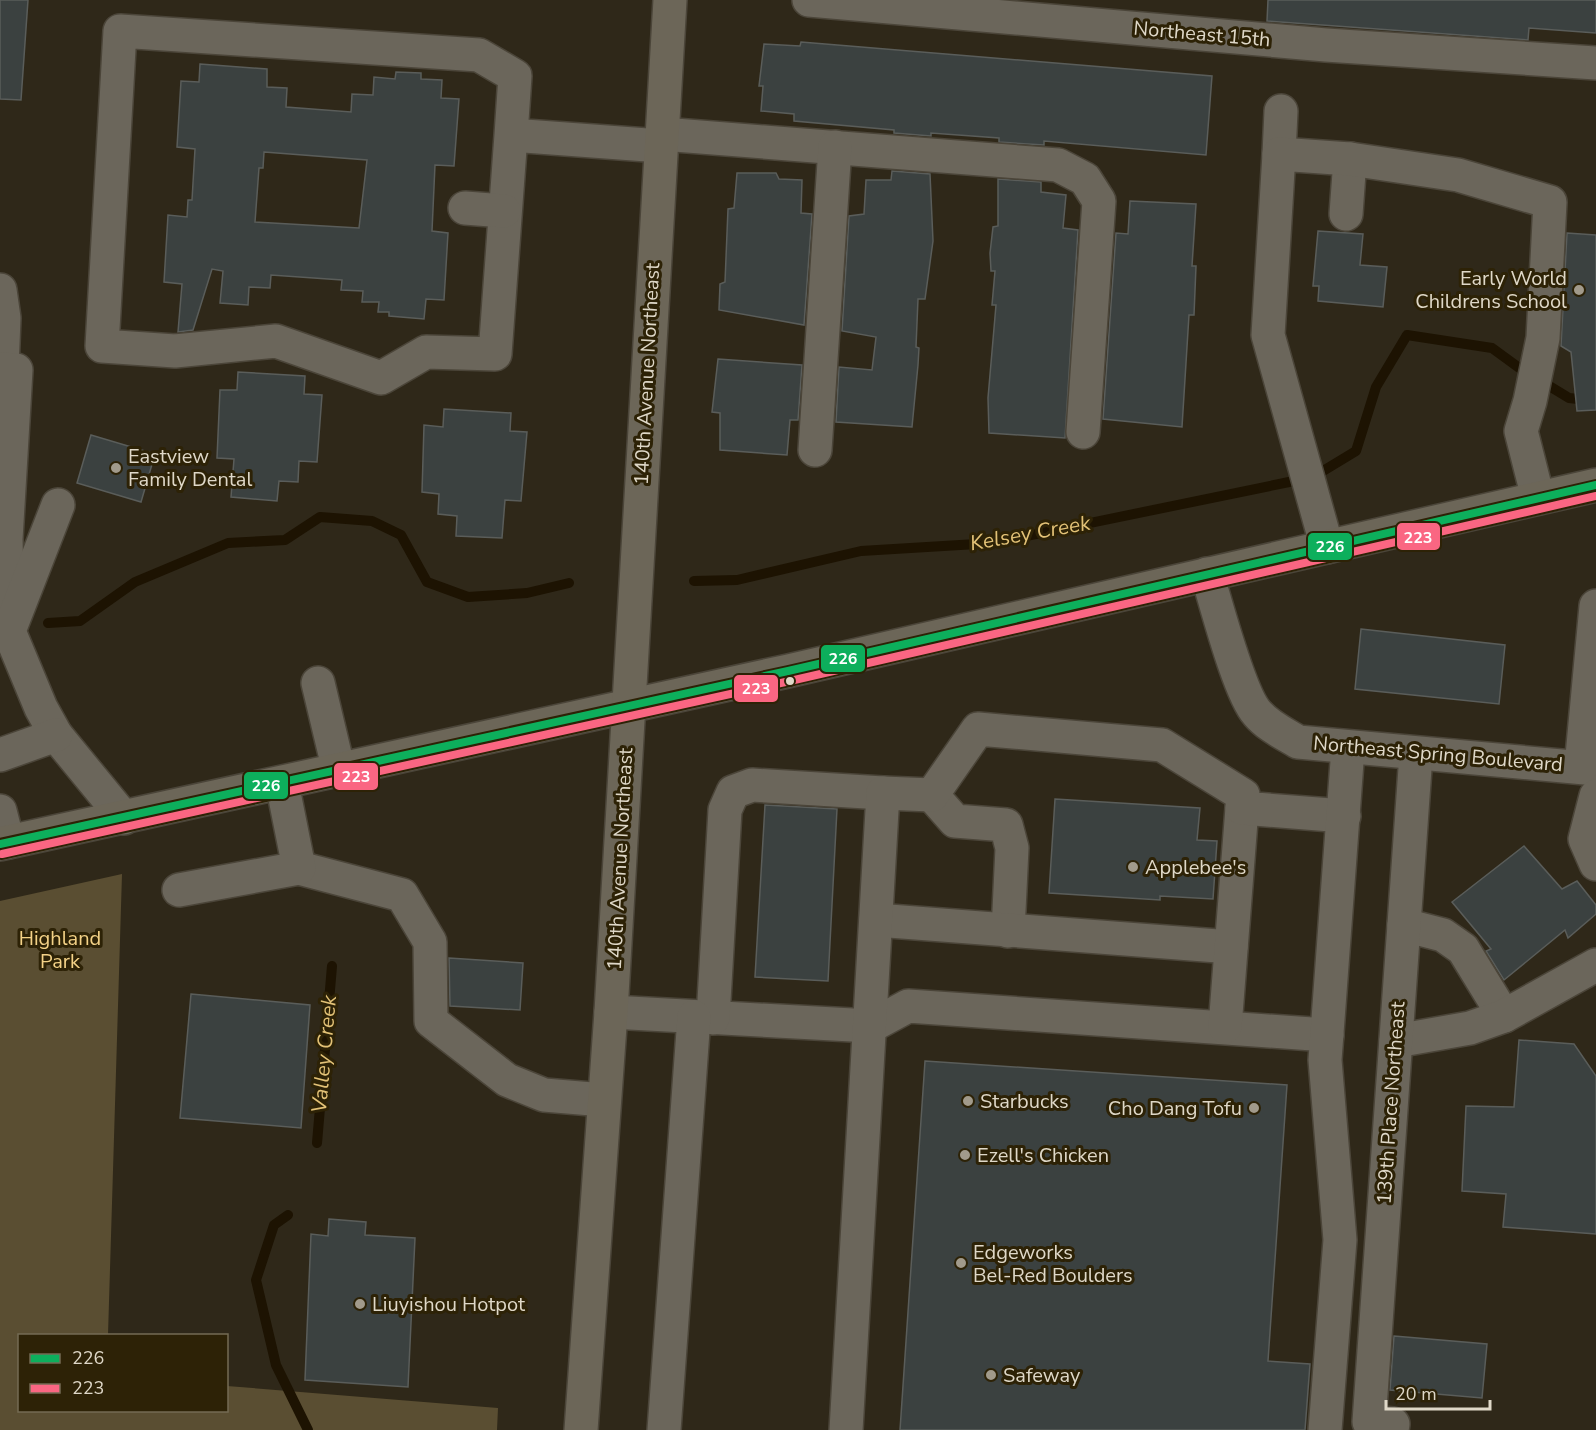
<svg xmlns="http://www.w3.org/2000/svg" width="1596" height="1430" viewBox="0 0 1596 1430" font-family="'Nunito Sans',sans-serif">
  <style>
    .green { fill: #5a4e32 }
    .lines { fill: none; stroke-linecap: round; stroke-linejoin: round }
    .stream { stroke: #1d1302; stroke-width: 10 }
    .building { fill: #3b4140; stroke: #5a5d5a; stroke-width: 1.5; fill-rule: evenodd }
    .minor-casing { stroke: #4b4539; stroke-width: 36 }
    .major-casing { stroke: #4b4539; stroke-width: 36 }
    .minor { stroke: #6b665b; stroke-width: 33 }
    .major { stroke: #6c6658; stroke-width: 33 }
    .bus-1-casing { stroke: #2d2206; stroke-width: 12 }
    .bus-2-casing { stroke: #2d2206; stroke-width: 12 }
    .bus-1 { stroke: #0daf5c; stroke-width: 8 }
    .bus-2 { stroke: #fa6682; stroke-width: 8 }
    .poi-dot { fill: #a19a8b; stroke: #2d2206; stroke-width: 2 }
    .bus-dot { fill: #dfd8c8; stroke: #2d2206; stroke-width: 2 }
    .labels { text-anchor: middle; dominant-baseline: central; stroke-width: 6; stroke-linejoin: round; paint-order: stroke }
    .street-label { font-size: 20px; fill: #dfd8c8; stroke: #2d2206 }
    .poi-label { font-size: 20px; fill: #dfd8c8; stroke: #2d2206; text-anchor: start }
    .park-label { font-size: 20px; fill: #f4d287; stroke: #2d2206 }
    .water-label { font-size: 21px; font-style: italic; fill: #e3c277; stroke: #2d2206 }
    .line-badge { stroke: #2d2206; stroke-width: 2 }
    .badge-label { font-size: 16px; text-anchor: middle; font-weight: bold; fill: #fff }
  </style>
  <rect width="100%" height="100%" fill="#2f2819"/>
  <path class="green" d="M122,874L108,1335L20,1336V1410H226L227,1386L498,1408L497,1430H0V901Z"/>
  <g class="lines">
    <g class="stream">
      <path d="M1323,471L1356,451L1376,387L1407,335L1492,348L1518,367L1569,398L1596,401"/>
      <path d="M694,581L737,580L861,551L993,543L1294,481"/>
      <path d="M48,623L80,621L135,582L228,543L285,540L320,517L372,521L401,535L427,582L468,597L527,593L569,583"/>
      <path d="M317,1143L332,966"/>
      <path d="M288,1215L274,1225L256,1280L276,1365L308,1430"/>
    </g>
  </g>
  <g class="building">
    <path d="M0,0H28L21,100L0,99Z"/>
    <path d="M1268,0H1596V33L1529,28L1528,40L1267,21Z"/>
    <path d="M801,42L1212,76L1206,155L1044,141V145L999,142V138L931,133V136L894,133V130L794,121V114L761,111L763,86H759L764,44L800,46Z"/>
    <path d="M200,64L267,69V87L287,88L286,107L351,112L352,94L373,95L374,77L395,79L396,72L421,73V79L442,80L441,98L459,99L454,166L435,165L432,231L448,233L444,300L426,299L424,319L389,316V312H378L379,302H362L363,291L341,290L342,280L271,275L270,288L249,287L248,305L220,303L223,271L212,269L193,330L178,332L182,284L164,282L168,215L187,217L188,200H192L195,149L177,147L181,81L199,82ZM264,152L367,160L359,228L255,222L259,168H263Z"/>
    <path d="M892,171L930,174L933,241L925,299H918L916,347L919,348L918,365L912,427L836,422L839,367L872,370L876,337L842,331L849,216L864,214L866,180H891Z"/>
    <path d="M737,173H776L779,179L802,180L801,213L812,214L804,325L719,310L720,284L725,282L728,209L734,208Z"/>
    <path d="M998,179L1041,182V192L1066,195L1063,228L1078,230L1065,438L989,433L988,398L996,305H992L995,271H991L990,253L993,227L998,226Z"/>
    <path d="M1130,201L1196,204L1192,266H1196L1194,315H1189L1182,427L1103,419L1116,233L1128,234Z"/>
    <path d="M1318,231L1363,234L1360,265L1387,267L1383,307L1318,301L1319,286H1313Z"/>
    <path d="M1567,233L1596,235V410L1577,411L1571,352L1561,346Z"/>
    <path d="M718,359L802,365L798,420H790L787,455L720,450V413L712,412Z"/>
    <path d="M238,372L305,376L304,394L322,395L317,462L299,461L298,482L279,481L277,501L231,497L234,459L217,458L220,390H237Z"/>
    <path d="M444,409L511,413L510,431L527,432L521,501L505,500L502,538L456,536L457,516L438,514L439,494L422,492L424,425L443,427Z"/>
    <path d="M91,435L155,454L141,502L77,483Z"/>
    <path d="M1361,629L1505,645L1499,704L1355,689Z"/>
    <path d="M1055,799L1200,808L1197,840L1217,841L1213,899L1160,896V900L1049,893Z"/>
    <path d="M765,805L837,809L828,981L755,977Z"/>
    <path d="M1524,846L1562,889L1577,881L1596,905V914L1568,938L1565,930L1504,980L1486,951L1491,949L1452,902Z"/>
    <path d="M449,958L523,963L520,1010L450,1006Z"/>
    <path d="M191,994L310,1005L301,1128L180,1118Z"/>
    <path d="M1519,1040L1574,1044L1596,1076V1234L1503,1227L1506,1194L1462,1191L1466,1106L1514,1107Z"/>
    <path d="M925,1061L1287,1085L1268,1361L1310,1364L1305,1430H900Z"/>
    <path d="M329,1219L366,1222L365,1235L415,1238L408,1387L305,1380L311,1234L328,1236Z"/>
    <path d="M1394,1336L1487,1344L1482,1398L1390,1390Z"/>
  </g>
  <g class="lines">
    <defs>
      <g id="minor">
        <path d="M809,0L1326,45L1596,63"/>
        <path d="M662,134L1058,165L1085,179L1099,201L1083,432"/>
        <path d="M511,135L515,76L479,55L120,31L102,346L175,351L276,341L381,378L426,352L495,354L511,135L661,146"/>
        <path d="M1279,154L1281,111"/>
        <path d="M465,208L504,211"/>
        <path d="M1346,214L1350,159"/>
        <path d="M0,290L4,318L2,369"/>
        <path d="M0,369L16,370L6,539L8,617"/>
        <path d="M815,450L835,147"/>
        <path d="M58,505L9,631L41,708L56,735L124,818"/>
        <path d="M1327,547L1268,335L1279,154L1350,159L1458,175L1550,202L1543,338L1530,401L1521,431L1538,498"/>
        <path d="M1207,574C1216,603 1239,693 1257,713C1268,726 1283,733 1298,742L1596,769"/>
        <path d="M318,683L339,771"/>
        <path d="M0,755L56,735"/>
        <path d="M1581,767L1596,606"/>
        <path d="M932,795L955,821L1006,825L1012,848L1008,931"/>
        <path d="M1596,796L1585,839L1596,864"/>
        <path d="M0,811L8,842"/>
        <path d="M299,868L402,895L430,942L431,1021L507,1080L544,1095L604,1100"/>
        <path d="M179,890L299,868L282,783"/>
        <path d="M876,920L1231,947"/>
        <path d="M1404,925L1443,935L1463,949L1504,1016"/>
        <path d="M611,1012L871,1026L908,1006L1327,1035"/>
        <path d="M713,1018L725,810L733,792L752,785L883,793"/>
        <path d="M1225,1027L1242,808"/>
        <path d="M1396,1041L1470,1028L1504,1016L1596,965"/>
        <path d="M664,1430L694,1017"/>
        <path d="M846,1430L883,793L932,795L978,729L1162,745L1243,795L1242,808L1344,816"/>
        <path d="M1325,1430L1340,1240L1325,1060L1348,748"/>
        <path d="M1392,1430L1393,1424L1369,1422L1416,754"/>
      </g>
      <g id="major">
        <path d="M0,844L788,671L1596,485"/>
        <path d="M581,1430L611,1012L670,0"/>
      </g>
    </defs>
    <use href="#minor" class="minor-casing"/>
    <use href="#major" class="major-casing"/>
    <use href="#minor" class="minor"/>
    <use href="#major" class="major"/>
    <defs>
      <path id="bus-1" d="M0,844L788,671L1596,485"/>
      <path id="bus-2" d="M2,854L790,681L1596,496"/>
    </defs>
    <use href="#bus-1" class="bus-1-casing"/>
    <use href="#bus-2" class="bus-2-casing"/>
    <use href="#bus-1" class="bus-1"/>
    <use href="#bus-2" class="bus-2"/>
  </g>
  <g class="poi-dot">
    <circle cx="1579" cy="290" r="6"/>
    <circle cx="116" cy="468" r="6"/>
    <circle cx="1133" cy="867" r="6"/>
    <circle cx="968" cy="1101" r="6"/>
    <circle cx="1254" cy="1108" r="6"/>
    <circle cx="965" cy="1155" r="6"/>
    <circle cx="961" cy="1263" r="6"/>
    <circle cx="360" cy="1304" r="6"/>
    <circle cx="991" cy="1375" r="6"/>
  </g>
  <circle class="bus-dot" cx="790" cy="681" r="5"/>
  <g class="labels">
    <g class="street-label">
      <text transform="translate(1202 34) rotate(5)">Northeast 15th</text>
      <text transform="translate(647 374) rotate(-87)">140th Avenue Northeast</text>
      <text transform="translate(1438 754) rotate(5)">Northeast Spring Boulevard</text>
      <text transform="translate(620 859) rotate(-87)">140th Avenue Northeast</text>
      <text transform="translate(1391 1103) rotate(-86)">139th Place Northeast</text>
    </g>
    <g class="poi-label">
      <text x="1567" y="278" text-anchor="end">Early World<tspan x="1567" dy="23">Childrens School</tspan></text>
      <text x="128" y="456">Eastview<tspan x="128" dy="23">Family Dental</tspan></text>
      <text x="1145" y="867">Applebee's</text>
      <text x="980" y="1101">Starbucks</text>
      <text x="1242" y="1108" text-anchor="end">Cho Dang Tofu</text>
      <text x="977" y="1155">Ezell's Chicken</text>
      <text x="973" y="1252">Edgeworks<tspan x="973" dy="23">Bel-Red Boulders</tspan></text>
      <text x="372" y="1304">Liuyishou Hotpot</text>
      <text x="1003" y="1375">Safeway</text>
    </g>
    <g class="park-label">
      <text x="60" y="938">Highland<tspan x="60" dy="23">Park</tspan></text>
    </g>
    <g class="water-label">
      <text transform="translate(1030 533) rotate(-10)">Kelsey Creek</text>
      <text transform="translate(324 1054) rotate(-85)">Valley Creek</text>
    </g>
  </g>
  <g class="line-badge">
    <rect x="1396" y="522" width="45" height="29" rx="6" fill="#fa6682"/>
    <rect x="1307" y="532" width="46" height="29" rx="6" fill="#0daf5c"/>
    <rect x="820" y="644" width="46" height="29" rx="6" fill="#0daf5c"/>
    <rect x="733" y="674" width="46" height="29" rx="6" fill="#fa6682"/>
    <rect x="333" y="762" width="46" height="29" rx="6" fill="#fa6682"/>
    <rect x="243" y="771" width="46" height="29" rx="6" fill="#0daf5c"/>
  </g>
  <g class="badge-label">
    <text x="1418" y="543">223</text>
    <text x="1330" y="552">226</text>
    <text x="843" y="664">226</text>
    <text x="756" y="694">223</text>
    <text x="356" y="782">223</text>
    <text x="266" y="791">226</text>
  </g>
  <rect x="18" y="1334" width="210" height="78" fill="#2d2206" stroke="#746b54" stroke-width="1.5"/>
  <rect x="30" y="1354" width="30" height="9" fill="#0daf5c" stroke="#746b54" stroke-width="1.5"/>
  <text x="72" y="1364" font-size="18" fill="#dfd8c8">226</text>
  <rect x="30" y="1384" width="30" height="9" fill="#fa6682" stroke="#746b54" stroke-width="1.5"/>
  <text x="72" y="1394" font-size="18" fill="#dfd8c8">223</text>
  <path d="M1386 1400v9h104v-9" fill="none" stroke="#dfd8c8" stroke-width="3"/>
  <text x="1395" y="1400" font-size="18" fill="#dfd8c8" stroke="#2d2206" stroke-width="4.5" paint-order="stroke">20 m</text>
</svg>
